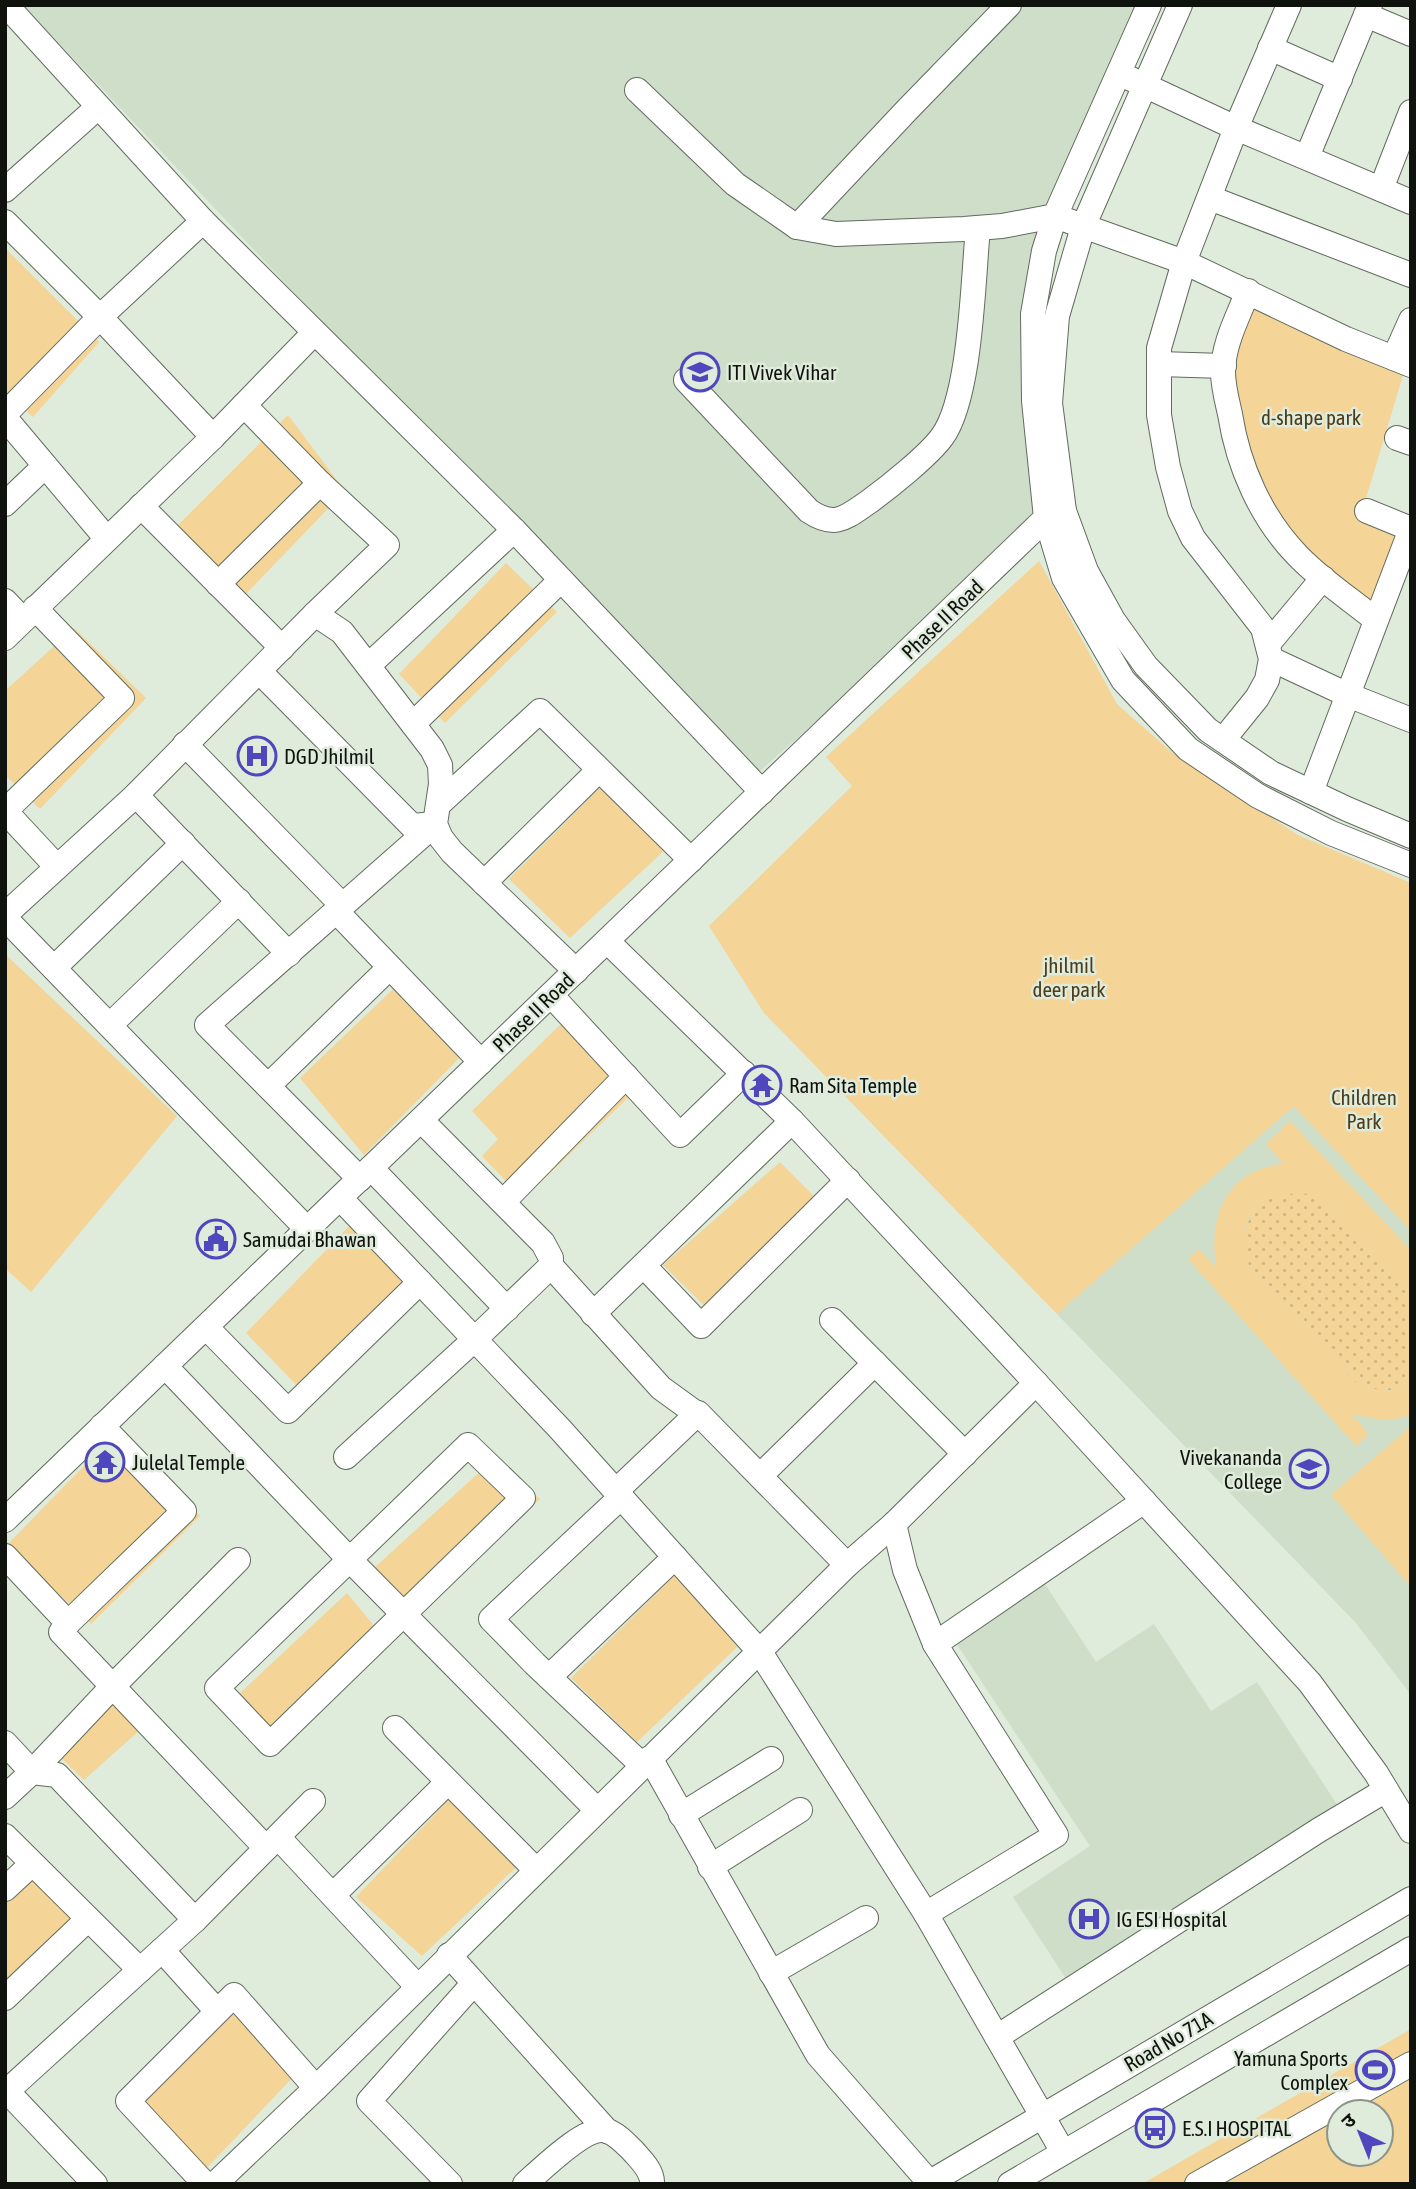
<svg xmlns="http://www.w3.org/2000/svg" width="1416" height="2189" viewBox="0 0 1416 2189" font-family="'Asap Condensed','Noto Sans Devanagari',sans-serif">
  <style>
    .built { fill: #cedec9 }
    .grass { fill: url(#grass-dots) }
    .park { fill: #f5d498; fill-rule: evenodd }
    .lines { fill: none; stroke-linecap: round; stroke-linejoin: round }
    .minor-casing { stroke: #616b5e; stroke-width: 26 }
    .minor { stroke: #fff; stroke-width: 24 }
    .labels { text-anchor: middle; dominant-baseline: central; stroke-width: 5; stroke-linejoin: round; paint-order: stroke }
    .poi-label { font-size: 21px; fill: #0f120d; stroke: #dfebdb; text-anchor: start }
    .park-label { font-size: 21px; fill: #4d3b19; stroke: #dfebdb }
    .street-label { font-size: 21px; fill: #0f120d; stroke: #dfebdb }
  </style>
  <defs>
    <pattern id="grass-dots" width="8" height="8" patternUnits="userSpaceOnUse" patternTransform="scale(1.75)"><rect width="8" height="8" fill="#f5d498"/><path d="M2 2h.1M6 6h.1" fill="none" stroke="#d1b582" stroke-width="1.8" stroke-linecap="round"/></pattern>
  </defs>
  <rect width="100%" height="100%" fill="#dfebdb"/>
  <g class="built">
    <path d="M23,5H1143L1043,250L1046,518L752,778Z"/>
    <path d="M1294,1105L1411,1231V1695L1356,1623L1057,1314Z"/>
    <path d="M1045,1584L1096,1662L1154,1624L1211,1711L1257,1682L1340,1809L1070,1985L1013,1897L1090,1846L956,1643Z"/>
  </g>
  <path class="grass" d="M1300,1192L1318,1195L1411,1294L1410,1386C1387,1393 1377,1391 1355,1382L1249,1266C1241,1238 1244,1206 1277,1195C1284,1193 1293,1193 1300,1192Z"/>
  <g class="park">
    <path d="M5,248L99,342L33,417L5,392Z"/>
    <path d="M1249,307L1404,372L1364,505L1411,529L1373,608L1273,525L1224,379Z"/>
    <path d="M288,415L345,491L242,598L173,530Z"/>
    <path d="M1039,561L1117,704L1174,754L1298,835L1411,883V1231L1294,1106L1057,1314L764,1013L709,926L852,786L826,757Z"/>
    <path d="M506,563L557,612L445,723L399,674Z"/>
    <path d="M74,628L146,698L40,809L5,775V691Z"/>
    <path d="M618,769L680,836L570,938L509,879Z"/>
    <path d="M5,954L177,1116L31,1292L5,1268Z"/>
    <path d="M410,973L473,1044L364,1155L300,1078Z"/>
    <path d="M566,1019L635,1091L523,1199L482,1156L498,1139L472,1111Z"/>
    <path d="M1290,1121L1411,1250V1294L1318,1195C1265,1187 1233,1211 1249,1266L1355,1382C1375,1391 1391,1394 1411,1385V1414C1392,1423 1371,1419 1352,1414L1369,1434L1356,1446L1188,1259L1199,1249L1216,1267C1211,1230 1216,1194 1251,1173C1260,1168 1273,1166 1283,1163L1266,1144Z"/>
    <path d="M780,1162L829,1211L721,1322L663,1265Z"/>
    <path d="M356,1219L421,1292L312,1401L246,1333Z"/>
    <path d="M1411,1426V1587L1331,1495Z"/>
    <path d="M121,1428L200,1516L91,1624L7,1545Z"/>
    <path d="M496,1457L540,1499L412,1614L374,1568Z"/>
    <path d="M684,1566L750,1635L637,1742L571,1678Z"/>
    <path d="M347,1593L389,1644L286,1743L239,1694Z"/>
    <path d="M108,1696L141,1729L84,1780L53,1750Z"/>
    <path d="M461,1787L527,1857L422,1956L356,1897Z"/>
    <path d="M34,1871L80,1919L5,1991V1899Z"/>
    <path d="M235,2008L296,2074L204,2171L139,2101Z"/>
    <path d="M1411,2029V2184H1142ZM1339,2112H1381V2154H1339Z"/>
  </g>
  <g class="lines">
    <defs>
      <g id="minor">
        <path d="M6,5L203,221L514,530L762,792"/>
        <path d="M1149,5L1055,216L1044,251L1033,314L1034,401L1046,518L1064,578L1123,680L1188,749L1258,796L1331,833L1411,865"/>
        <path d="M1180,5L1083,227L1057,316L1050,403L1064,511L1086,571L1113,620L1146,666L1208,730L1271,773L1347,809L1411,836"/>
        <path d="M1366,15L1411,34"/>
        <path d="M1270,48L1340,79"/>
        <path d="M1129,78L1236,128L1411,202"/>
        <path d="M637,90L735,184L797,227L836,234L964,229L1002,226L1055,216L1184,262L1346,339L1411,365"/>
        <path d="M1307,157L1370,5"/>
        <path d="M1381,189L1411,112"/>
        <path d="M5,190L98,107"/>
        <path d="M1210,198L1411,275"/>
        <path d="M5,222L100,317L213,437"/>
        <path d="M797,227L907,110L1009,5"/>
        <path d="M1248,291C1238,317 1223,344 1223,372C1223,386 1227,401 1230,414C1238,466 1261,518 1298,556C1321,580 1350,599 1376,620"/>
        <path d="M1394,358L1411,320"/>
        <path d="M1159,364L1224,366"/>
        <path d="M686,380L809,511C836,529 846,517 870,501C889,487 928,456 942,437C971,398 973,279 978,228"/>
        <path d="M5,414L100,317L203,221"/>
        <path d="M5,418L107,539"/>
        <path d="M1397,438L1411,443"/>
        <path d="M5,504L45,466"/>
        <path d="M141,506L282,648"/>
        <path d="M1367,511L1411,529"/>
        <path d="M218,584L320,483"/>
        <path d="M5,601L23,620"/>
        <path d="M315,614L342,632L432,749L440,765L441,784L435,824L441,838L452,852L576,971"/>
        <path d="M5,638L213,437L314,333"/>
        <path d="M1268,644L1323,578"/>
        <path d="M1271,659L1348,695L1411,720"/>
        <path d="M369,665L514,530"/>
        <path d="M259,671L412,826L435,824"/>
        <path d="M413,724L561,580"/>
        <path d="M1223,740L1257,698L1267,680L1271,659L1263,628L1193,538L1180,511L1168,467L1159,415V348L1184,262L1236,128L1289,5"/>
        <path d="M185,744L340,903L337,912"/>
        <path d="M1311,792L1411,529"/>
        <path d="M136,795L289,954"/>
        <path d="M438,805L540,711L691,860"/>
        <path d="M5,811L122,698L35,608"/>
        <path d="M5,811L57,867"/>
        <path d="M484,883L598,771"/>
        <path d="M337,912L481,1062"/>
        <path d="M5,915L136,795L315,614L387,545L320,483L244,405"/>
        <path d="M5,918L307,1229"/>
        <path d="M607,941L792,1121L1036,1383L1310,1683L1376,1773L1411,1831"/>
        <path d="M54,968L183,843"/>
        <path d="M551,995L680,1135L744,1073"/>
        <path d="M110,1025L239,901"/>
        <path d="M268,1086L389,968"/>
        <path d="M371,1168L507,1309"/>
        <path d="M360,1179L207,1025L435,824"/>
        <path d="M340,1198L560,1429L760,1652L926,1914L1063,2152"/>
        <path d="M503,1202L626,1076"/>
        <path d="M551,1266L661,1388L697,1414"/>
        <path d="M644,1266L701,1326L848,1180"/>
        <path d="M593,1314L792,1121"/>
        <path d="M832,1320L965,1454"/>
        <path d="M206,1327L288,1411L420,1282"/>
        <path d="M165,1366L350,1560L597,1810"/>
        <path d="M468,1445L523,1498L270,1744L217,1688Z"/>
        <path d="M346,1457L474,1340L551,1266V1258L543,1243L421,1120"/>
        <path d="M760,1476L875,1363"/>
        <path d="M616,1491L698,1413L847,1565"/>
        <path d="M621,1497L491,1619L535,1664L642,1765"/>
        <path d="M5,1520L1046,518L1064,511"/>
        <path d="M894,1524L905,1570L935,1644L1056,1835L926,1914"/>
        <path d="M5,1556L68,1623L61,1632L266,1848"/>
        <path d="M68,1623L184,1511L102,1426"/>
        <path d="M935,1644L1144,1501"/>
        <path d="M549,1677L675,1557"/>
        <path d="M395,1728L536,1870"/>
        <path d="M5,1743L32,1772L57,1775L195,1920"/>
        <path d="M650,1758L818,2055L929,2182"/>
        <path d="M5,1797L32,1772L112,1687L238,1560"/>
        <path d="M681,1815L771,1759"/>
        <path d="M5,1836L140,1970"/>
        <path d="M278,1837L417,1986"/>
        <path d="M710,1867L800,1810"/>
        <path d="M5,1889L32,1864"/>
        <path d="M333,1895L447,1783"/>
        <path d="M162,1950L217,2011"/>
        <path d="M449,1955L607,2131"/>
        <path d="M771,1973L866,1918"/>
        <path d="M5,1998L87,1920"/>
        <path d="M997,2037L1319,1830L1386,1790"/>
        <path d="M5,2089L95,2184"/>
        <path d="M7,2091L195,1920L313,1801"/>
        <path d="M205,2184L128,2101L234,1995L316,2088"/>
        <path d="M215,2184L316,2088L847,1565L894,1524L1036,1383"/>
        <path d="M450,2184L369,2101L474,1983"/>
        <path d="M525,2184C540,2171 587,2124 607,2131C617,2134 626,2144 633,2151C641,2160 653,2171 652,2184"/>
        <path d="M927,2184L1411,1899"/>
        <path d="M1010,2184L1411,1949"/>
        <path d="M1197,2184L1411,2064"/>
      </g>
    </defs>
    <use href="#minor" class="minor-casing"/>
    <use href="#minor" class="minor"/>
  </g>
  <defs>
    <symbol id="university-ring" viewBox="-11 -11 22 22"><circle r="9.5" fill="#dfebdb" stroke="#4f47be" stroke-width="1.5"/><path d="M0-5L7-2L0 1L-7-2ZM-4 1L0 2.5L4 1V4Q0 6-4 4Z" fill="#4f47be"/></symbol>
    <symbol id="hospital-ring" viewBox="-11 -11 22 22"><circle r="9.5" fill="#dfebdb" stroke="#4f47be" stroke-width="1.5"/><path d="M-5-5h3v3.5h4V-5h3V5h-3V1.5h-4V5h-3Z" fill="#4f47be"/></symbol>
    <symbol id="temple-ring" viewBox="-11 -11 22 22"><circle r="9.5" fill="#dfebdb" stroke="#4f47be" stroke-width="1.5"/><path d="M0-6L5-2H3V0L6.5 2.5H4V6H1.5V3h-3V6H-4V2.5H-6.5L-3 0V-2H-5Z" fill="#4f47be"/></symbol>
    <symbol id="civic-ring" viewBox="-11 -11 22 22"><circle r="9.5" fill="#dfebdb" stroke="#4f47be" stroke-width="1.5"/><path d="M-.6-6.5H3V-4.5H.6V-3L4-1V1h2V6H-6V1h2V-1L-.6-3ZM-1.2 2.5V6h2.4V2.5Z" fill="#4f47be"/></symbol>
    <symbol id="stadium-ring" viewBox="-11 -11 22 22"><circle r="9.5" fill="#dfebdb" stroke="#4f47be" stroke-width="1.5"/><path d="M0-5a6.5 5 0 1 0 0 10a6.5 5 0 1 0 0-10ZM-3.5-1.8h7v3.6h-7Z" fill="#4f47be"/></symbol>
    <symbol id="bus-ring" viewBox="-11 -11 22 22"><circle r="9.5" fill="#dfebdb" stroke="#4f47be" stroke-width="1.5"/><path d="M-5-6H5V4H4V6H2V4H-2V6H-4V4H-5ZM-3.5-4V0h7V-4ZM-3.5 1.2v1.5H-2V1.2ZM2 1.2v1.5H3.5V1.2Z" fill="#4f47be"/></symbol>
  </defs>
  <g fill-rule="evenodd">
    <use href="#university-ring" x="678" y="350" width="44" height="44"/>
    <use href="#hospital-ring" x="235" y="734" width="44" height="44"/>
    <use href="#temple-ring" x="740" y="1063" width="44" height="44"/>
    <use href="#civic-ring" x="194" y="1217" width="44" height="44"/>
    <use href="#temple-ring" x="83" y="1440" width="44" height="44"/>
    <use href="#university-ring" x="1287" y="1447" width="44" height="44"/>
    <use href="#hospital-ring" x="1067" y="1897" width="44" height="44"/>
    <use href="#stadium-ring" x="1353" y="2048" width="44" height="44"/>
    <use href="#bus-ring" x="1133" y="2106" width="44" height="44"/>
  </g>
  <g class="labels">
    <g class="poi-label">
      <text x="727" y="372">ITI Vivek Vihar</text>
      <text x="284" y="756">DGD Jhilmil</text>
      <text x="789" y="1085">Ram Sita Temple</text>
      <text x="243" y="1239">Samudai Bhawan</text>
      <text x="1282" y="1457" text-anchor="end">Vivekananda<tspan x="1282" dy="24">College</tspan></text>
      <text x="132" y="1462">Julelal Temple</text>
      <text x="1116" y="1919">IG ESI Hospital</text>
      <text x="1348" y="2058" text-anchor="end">Yamuna Sports<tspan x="1348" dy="24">Complex</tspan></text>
      <text x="1182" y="2128">E.S.I HOSPITAL</text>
    </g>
    <g class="park-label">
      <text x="1311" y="417">d-shape park</text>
      <text x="1069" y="965">jhilmil<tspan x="1069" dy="24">deer park</tspan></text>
      <text x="1364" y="1097">Children<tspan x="1364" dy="24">Park</tspan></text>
    </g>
    <g class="street-label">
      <text transform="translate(942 619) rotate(-44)">Phase II Road</text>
      <text transform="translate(533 1012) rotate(-44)">Phase II Road</text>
      <text transform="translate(1168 2041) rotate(-30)">Road No 71A</text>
    </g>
  </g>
  <rect width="1416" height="2189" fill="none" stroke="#0f120d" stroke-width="14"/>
  <g transform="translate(1360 2133) rotate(317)"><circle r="33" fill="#dfebdb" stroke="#8c9489" stroke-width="2"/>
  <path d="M0-5L12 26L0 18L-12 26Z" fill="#4f47be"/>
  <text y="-10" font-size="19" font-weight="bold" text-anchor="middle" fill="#0f120d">उ</text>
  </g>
</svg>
